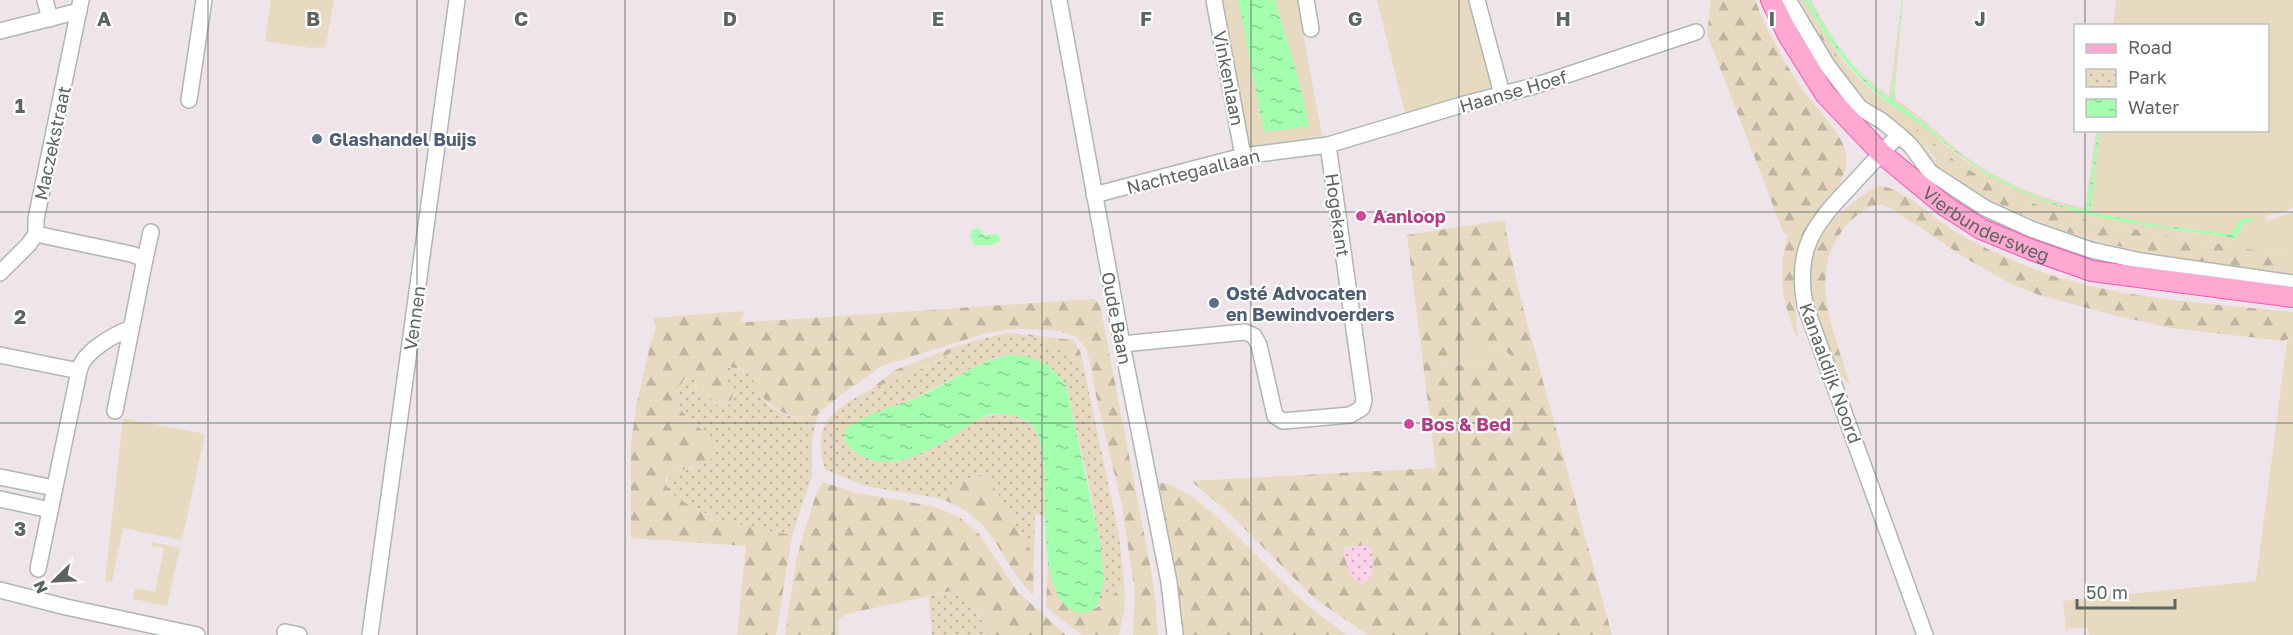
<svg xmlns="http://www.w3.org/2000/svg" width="2293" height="635" viewBox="0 0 2293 635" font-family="'Golos Text',sans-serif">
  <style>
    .green { fill: #e7dac0 }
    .forest { fill: url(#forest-firs); fill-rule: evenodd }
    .sand { fill: url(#sand-dots) }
    .park { fill: url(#park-dots) }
    .water { fill: url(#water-ripples) }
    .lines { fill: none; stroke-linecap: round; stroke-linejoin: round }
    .minor-casing { stroke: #afb7b2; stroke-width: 18 }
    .major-casing { stroke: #f457b6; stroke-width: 22 }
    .minor { stroke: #fff; stroke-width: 15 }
    .major { stroke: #ffa8d2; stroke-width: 20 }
    .grid { fill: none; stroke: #5c655e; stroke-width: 1.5; stroke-opacity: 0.55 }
    .service-dot { fill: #5c6f8a; stroke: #fff; stroke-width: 2 }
    .hotel-dot { fill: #d1479c; stroke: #fff; stroke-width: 2 }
    .labels { text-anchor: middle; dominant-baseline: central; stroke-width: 4.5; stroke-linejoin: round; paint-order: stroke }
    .street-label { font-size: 18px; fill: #5c655e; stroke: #fff }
    .service-label { font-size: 18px; font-weight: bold; fill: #4e5e75; stroke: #fff; text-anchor: start }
    .hotel-label { font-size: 18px; font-weight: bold; fill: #b23c85; stroke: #fff; text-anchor: start }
    .grid-label { font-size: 20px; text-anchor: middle; font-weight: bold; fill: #5c655e; stroke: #fff; stroke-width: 4.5; stroke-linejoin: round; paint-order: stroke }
  </style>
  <defs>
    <pattern id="forest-firs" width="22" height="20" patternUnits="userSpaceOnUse" patternTransform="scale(1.5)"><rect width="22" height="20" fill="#e7dac0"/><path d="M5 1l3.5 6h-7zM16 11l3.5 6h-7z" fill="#beb49f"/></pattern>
    <pattern id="sand-dots" width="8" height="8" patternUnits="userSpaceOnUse" patternTransform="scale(1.5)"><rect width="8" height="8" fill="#fbd2e9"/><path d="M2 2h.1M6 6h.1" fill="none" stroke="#ceaec0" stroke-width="1.8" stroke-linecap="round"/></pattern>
    <pattern id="park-dots" width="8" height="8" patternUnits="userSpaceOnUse" patternTransform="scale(1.5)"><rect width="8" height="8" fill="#e7dac0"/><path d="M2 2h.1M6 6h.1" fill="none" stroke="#beb49f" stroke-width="1.8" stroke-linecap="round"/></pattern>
    <pattern id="water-ripples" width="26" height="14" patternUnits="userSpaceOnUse" patternTransform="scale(1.5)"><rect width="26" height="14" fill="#a3ffae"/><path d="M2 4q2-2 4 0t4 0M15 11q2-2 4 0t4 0" fill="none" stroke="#88d291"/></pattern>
  </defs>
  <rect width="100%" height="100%" fill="#efe4ea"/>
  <g class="green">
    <path d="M271,0H334L325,47L311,48L265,41Z"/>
    <path d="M1221,0H1238L1263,125H1309L1298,77L1275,0H1297L1322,136L1247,147Z"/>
    <path d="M1377,0H1471L1497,86L1405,113Z"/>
    <path d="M1792,0H1798L1825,45L1846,73L1873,103L1902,123L1919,139L1933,158L2008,209L2042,224L2111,246L2195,261L2293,275V279L2139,256L2033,226L1949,181L1862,104Z"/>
    <path d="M1800,0H1805C1825,36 1849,75 1883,99C1894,107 1906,113 1917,122C1938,138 1956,156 1978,169C2056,217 2146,226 2235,238L2242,226L2247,222L2241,219L2230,234L2156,225L2089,212L2100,131L2268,130V26L2113,25L2116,0H2293V207L2282,213L2265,216L2267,221L2293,212V257L2092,222L2049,210L2001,189L1956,162L1908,121L1874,98L1827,44Z"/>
    <path d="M1809,0H1811C1830,35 1855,73 1889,96L1902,0L1891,97L1884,96C1853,68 1829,36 1809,0Z"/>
    <path d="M1903,0L1895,90L1896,100C1918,112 1937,133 1956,149C1992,178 2039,199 2085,208L2096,131H2098L2086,210C2043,206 1989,177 1956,151C1935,135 1916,114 1893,101L1895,64Z"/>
    <path d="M2293,336V635H2089L2088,627L2066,629L2063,601L2256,581L2287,341Z"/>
    <path d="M1484,344L1504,349L1512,357L1443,368C1446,344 1464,345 1484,344Z"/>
    <path d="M123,418L205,434L182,540L123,528L112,582L105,581Z"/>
    <path d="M152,542L180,548L167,606L133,599L135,588L155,592L164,548L152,546Z"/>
  </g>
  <g class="forest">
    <path d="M1711,0H1755C1767,31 1783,61 1802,89C1814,106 1842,133 1846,153C1853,183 1809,216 1800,245C1790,275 1796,309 1798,340C1782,303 1777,274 1788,233L1784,234L1707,34Z"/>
    <path d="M1798,0H1800L1827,44L1874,98L1908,121L1956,162L2001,189L2049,210L2092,222L2293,257V275C2179,259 2063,248 1964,183C1939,167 1924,142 1902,124C1894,117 1884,112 1876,106C1844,80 1817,36 1798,0Z"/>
    <path d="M1879,186C1903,187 1935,220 1956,232C1980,246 2006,258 2031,268C2112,299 2208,303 2293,312V336L2284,341L2171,328L2113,315L2039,295L2013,285L1967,259L1889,207L1879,204C1863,208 1852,218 1842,231C1807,277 1836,336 1850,385C1834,372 1830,352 1824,333C1806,280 1797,249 1845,209C1855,201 1866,191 1879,186Z"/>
    <path d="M1505,220L1507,238L1522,304L1612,635H1368L1314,598L1228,512L1191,481L1436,468L1407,235ZM1484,344L1504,349L1512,357L1443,368C1445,345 1466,345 1484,344ZM1353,546L1373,556V559L1350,572L1345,547Z"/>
    <path d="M1095,299L1100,305L1149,559L1155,596L1158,635H1133L1135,593L1122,506L1095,391L1090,362L1086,348L1075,336L1053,330L1014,329L987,333L881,366L829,404L818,414L815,424C771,409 770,411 745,370L729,367L724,374L733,395L731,404L718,406L707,395L697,391L694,381L696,372L684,379L677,392C678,396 678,402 680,406C689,424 714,432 716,455C703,472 677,464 665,481L671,491L708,515L792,535L776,635H737L746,546L631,538V444L636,407L649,350L656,326L653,318L745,311L740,321L749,322Z"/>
    <path d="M1024,334L1073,340L1080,351L1083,364L1042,341Z"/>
    <path d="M962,344L943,358L866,393L895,370Z"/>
    <path d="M980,474L987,478L997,492L1034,557L1033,595C994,555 1000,521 939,498L964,482Z"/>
    <path d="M823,482L856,493L932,506L958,516L979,534L1018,592L1066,635H992L982,619L956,590L846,614L838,620L839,635H785L796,560L816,494Z"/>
    <path d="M1159,483C1190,481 1262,562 1286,585C1304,604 1325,619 1346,635H1182L1179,600Z"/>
    <path d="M1048,559C1061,615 1084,632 1124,582L1125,606L1119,635H1082L1046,607Z"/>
  </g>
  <path class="sand" d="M1364,545L1369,546C1376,559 1375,578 1361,585L1350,575L1342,549Z"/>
  <g class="park">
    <path d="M1010,333C1038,334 1060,351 1083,364L1119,535L1124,582L1107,602L1097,606L1104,580L1092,498L1066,385L1049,365L1028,357L1011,355L996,357L972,368L907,402L863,457C877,461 890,464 904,459C921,453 939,444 954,435C962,430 968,424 977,420C999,409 1030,412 1039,439C1046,463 1044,491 1045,516L1035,514L1034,557L997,492L982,474L970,478L939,498L865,486L825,469C820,455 818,433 828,420C850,391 910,376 942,359C950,354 956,347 965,344C979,338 995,336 1010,333Z"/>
    <path d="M723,367L747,371C754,380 757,391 764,400C775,415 798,418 815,424L812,441V475L792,535C754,528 688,518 665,484L672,473L694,468L715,457C717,435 693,426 682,411C679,405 678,398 677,392L684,379L697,371L694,381L696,391L707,395L718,406L729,405L733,395L724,374Z"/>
    <path d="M959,590L992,635H932L929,596Z"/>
  </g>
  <g class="water">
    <path d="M1238,0H1275L1298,77L1309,126L1264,132Z"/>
    <path d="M1805,0H1809C1829,36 1854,73 1887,98L1891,97L1902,0H1903L1895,64L1893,101C1916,115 1935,135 1956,151C1990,177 2043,206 2086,210L2098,131H2100L2090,212L2156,225L2230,234L2241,219L2253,218L2254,220L2244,223L2235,238C2158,226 2081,222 2010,187C1975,170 1947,145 1917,122C1905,113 1891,106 1880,96C1848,70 1825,36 1805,0Z"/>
    <path d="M979,228L984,235L998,234L1000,241L992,245H974L970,235L973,229Z"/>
    <path d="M1011,355L1028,357L1049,365L1066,385L1100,542L1104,580L1097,606C1092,612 1084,614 1076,612C1038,600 1046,498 1044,467C1043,455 1041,441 1036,431C1032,423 1023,417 1015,416C1007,414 999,413 992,414C978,417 968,426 956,434C928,452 887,475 855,452C847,445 843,440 845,429C867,412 897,407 922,395C951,382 979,359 1011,355Z"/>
  </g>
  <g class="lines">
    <defs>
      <g id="minor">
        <path d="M45,0L50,19"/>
        <path d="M1059,0L1122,344L1169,582L1175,635"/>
        <path d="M1214,0L1243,156"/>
        <path d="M1306,0L1311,29"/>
        <path d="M1477,0L1502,94"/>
        <path d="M1788,0L1827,65L1860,108L1882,121L1899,135L1911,146L1930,172L1985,208L2031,229L2091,250L2141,261L2293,283"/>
        <path d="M0,31L79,11"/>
        <path d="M189,100L204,0"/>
        <path d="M1899,135C1881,153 1865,171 1848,189C1812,227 1795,251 1805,305L1925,635"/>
        <path d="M1094,195L1243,156L1328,145L1461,105L1534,86L1696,32"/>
        <path d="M36,234L131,254L145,259L115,411"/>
        <path d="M145,259L151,232"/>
        <path d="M0,273L29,244L36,234V219L81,0"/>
        <path d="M1122,344L1245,332L1254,336L1259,345L1275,416L1283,421L1350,415L1362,408L1364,400L1328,145"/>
        <path d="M0,355L79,371L38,569"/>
        <path d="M79,371C83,351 114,335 131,328"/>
        <path d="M0,477L54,488"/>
        <path d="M0,499L50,510"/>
        <path d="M0,590L66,607L197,635"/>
        <path d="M285,632L299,635"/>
        <path d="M370,635L457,0"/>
      </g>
      <g id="major">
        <path id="s1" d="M1771,0L1788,35L1825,94L1881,153L1945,206L1981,229L2032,250L2092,271L2293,297"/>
      </g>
    </defs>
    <use href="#minor" class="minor-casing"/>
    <use href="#major" class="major-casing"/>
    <use href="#minor" class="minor"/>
    <use href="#major" class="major"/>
  </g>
  <path class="grid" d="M208,0V635M417,0V635M625,0V635M834,0V635M1042,0V635M1251,0V635M1459,0V635M1668,0V635M1876,0V635M2085,0V26M2085,130V635M0,212H2293M0,423H2293"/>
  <g class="service-dot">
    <circle cx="317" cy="139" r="6"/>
    <circle cx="1214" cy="303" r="6"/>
  </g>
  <g class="hotel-dot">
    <circle cx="1361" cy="216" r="6"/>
    <circle cx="1409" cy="424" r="6"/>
  </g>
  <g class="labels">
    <g class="street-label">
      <text transform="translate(1229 78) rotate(79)">Vinkenlaan</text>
      <text transform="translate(1513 91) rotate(-16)">Haanse Hoef</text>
      <text transform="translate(52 143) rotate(-78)">Maczekstraat</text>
      <text transform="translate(1193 171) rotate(-14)">Nachtegaallaan</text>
      <text transform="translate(1338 215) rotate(82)">Hogekant</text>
      <text stroke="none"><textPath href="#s1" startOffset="318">Vierbundersweg</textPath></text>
      <text transform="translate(414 318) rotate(-82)">Vennen</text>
      <text transform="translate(1117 318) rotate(79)">Oude Baan</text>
      <text transform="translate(1831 373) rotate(70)">Kanaaldijk Noord</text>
    </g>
    <g class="service-label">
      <text x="329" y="139">Glashandel Buijs</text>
      <text x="1226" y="293">Osté Advocaten<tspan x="1226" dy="21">en Bewindvoerders</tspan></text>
    </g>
    <g class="hotel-label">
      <text x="1373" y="216">Aanloop</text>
      <text x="1421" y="424">Bos &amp; Bed</text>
    </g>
  </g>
  <g class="grid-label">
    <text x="104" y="26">A</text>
    <text x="313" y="26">B</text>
    <text x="521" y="26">C</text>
    <text x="730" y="26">D</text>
    <text x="938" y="26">E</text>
    <text x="1146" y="26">F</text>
    <text x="1355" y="26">G</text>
    <text x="1563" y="26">H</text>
    <text x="1772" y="26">I</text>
    <text x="1980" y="26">J</text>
    <text x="20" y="113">1</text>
    <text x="20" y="324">2</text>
    <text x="20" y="536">3</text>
  </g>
  <rect x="2074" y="24" width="195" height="108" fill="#ffffff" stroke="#bec1bf" stroke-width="1.5"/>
  <rect x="2086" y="44" width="30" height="9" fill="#ffa8d2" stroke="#bec1bf" stroke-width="1.5"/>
  <text x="2128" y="54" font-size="18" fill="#5c655e">Road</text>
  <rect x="2086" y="69" width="30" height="18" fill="url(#park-dots)" stroke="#bec1bf" stroke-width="1.5"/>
  <text x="2128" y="84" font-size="18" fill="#5c655e">Park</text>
  <rect x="2086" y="99" width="30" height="18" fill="url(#water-ripples)" stroke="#bec1bf" stroke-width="1.5"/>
  <text x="2128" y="114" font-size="18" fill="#5c655e">Water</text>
  <g transform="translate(54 581) rotate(246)" stroke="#ffffff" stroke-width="4.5" paint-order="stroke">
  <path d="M0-4.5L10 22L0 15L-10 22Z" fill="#5c655e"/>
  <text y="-9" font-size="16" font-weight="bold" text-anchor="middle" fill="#5c655e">N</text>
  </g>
  <path d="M2077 599v9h98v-9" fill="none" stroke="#5c655e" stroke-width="3"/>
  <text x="2086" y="599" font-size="18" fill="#5c655e" stroke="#ffffff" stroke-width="4.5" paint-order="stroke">50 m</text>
</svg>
